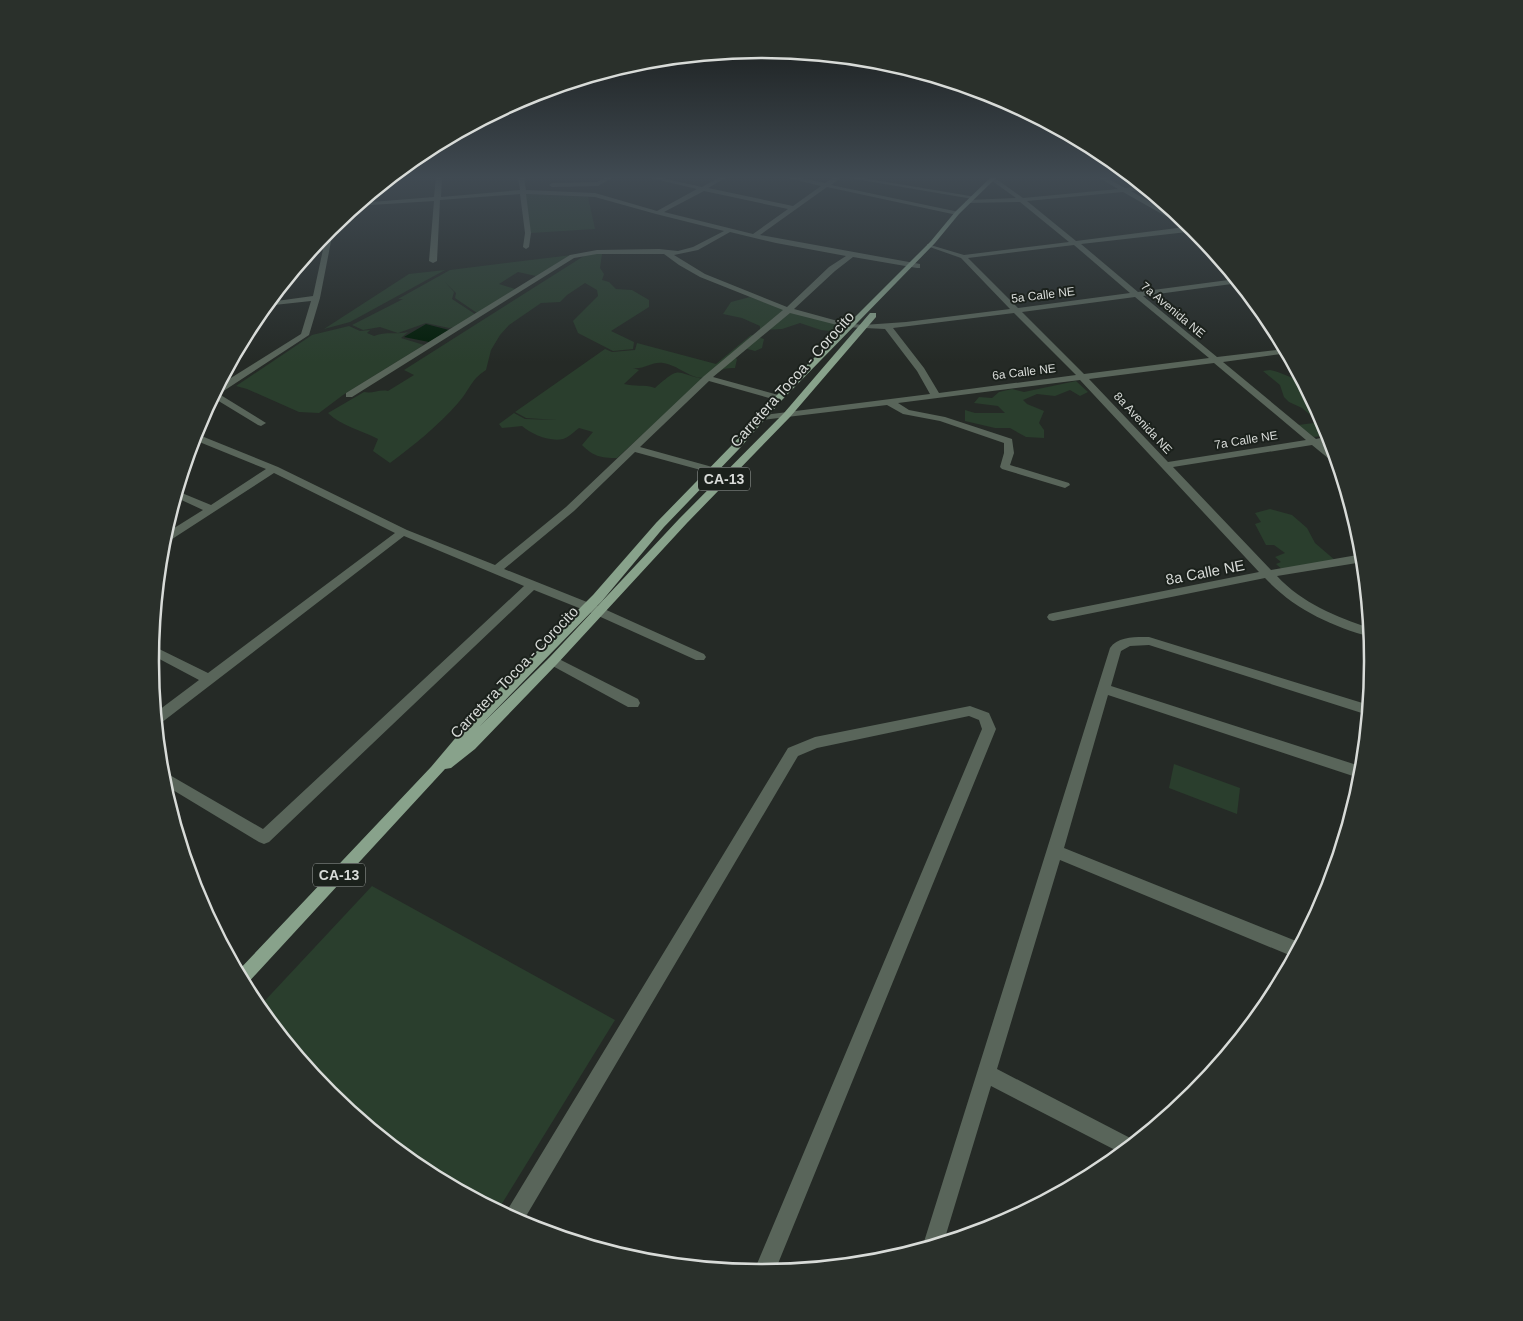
<svg xmlns="http://www.w3.org/2000/svg" width="1523" height="1321" viewBox="0 0 1523 1321" font-family="Helvetica,sans-serif">
  <style>
    .green { fill: #2a3e2d }
    .water { fill: #021d08 }
    .lines { fill: none; stroke-linecap: round; stroke-linejoin: round }
    .street { fill: #59655a; fill-rule: evenodd }
    .primary { fill: #88a28b; fill-rule: evenodd }
    .labels { text-anchor: middle; dominant-baseline: central; stroke-width: 4; stroke-linejoin: round; paint-order: stroke }
    .far-street-label { font-size: 12px; fill: #d8dbd8; stroke: #1b211c }
    .shield { fill: #1b211c; stroke: #9fa3a0; stroke-width: 1 }
    .shield-label { font-size: 14px; font-weight: bold; fill: #d8dbd8 }
    .street-label { font-size: 15px; fill: #d8dbd8; stroke: #1b211c }
    .rim { fill: none; stroke: #d8dbd8; stroke-width: 2.5 }
  </style>
  <rect width="100%" height="100%" fill="#252a26"/>
  <g class="green">
    <path d="M523,194L588,197L595,229L531,233Z"/>
    <path d="M587,254H602L600,268L604,274L602,280L609,282L616,289L632,290L649,300V307L611,331L634,342L633,349L613,351L578,333L573,321L598,296L597,290L585,283L567,295L560,302L541,303L509,325L500,335L491,350L486,370C470,380 470,390 458,403C438,426 414,445 390,463L373,451L378,439C361,430 341,426 328,413L364,392C373,394 379,389 388,391L414,375L404,370Z"/>
    <path d="M572,255L536,276L518,272L499,284L515,289L477,313L455,298L456,293L445,282L454,292L452,299L475,314L455,327L449,328L426,323L398,333L380,327L363,330L352,325L403,299H398L450,270Z"/>
    <path d="M445,270L350,322L324,329L409,274Z"/>
    <path d="M750,297L789,311L848,327L840,332L821,330L800,323L782,329L760,330V326L742,318L723,314L731,302Z"/>
    <path d="M349,326L360,331L370,330L367,333L374,336C387,331 395,335 408,332L401,338L424,345L343,395L319,413L299,412L247,389L236,386L312,335Z"/>
    <path d="M751,335L764,339L762,348L755,351L744,348L734,357L737,359L735,368C732,368 727,368 724,369C717,372 713,378 703,378C689,378 678,365 663,363C653,361 643,370 633,368L639,370L624,384C635,387 644,384 655,388C682,365 673,373 703,379L617,458C600,458 593,456 582,445L593,432L579,428C575,431 568,438 563,439C550,442 531,434 522,426L502,428L499,424L514,413L525,419L557,420L526,418L515,412L605,349L612,352L635,350L637,343L716,364Z"/>
    <path d="M1270,370C1282,372 1290,379 1301,379L1329,435L1314,437L1298,425L1314,423L1315,419L1302,408L1289,402L1284,397L1280,385L1263,371Z"/>
    <path d="M1076,381L1088,392L1080,396L1070,390L1055,396L1037,394L1023,400L1027,404L1044,411L1039,423L1044,430V438L1026,437L1010,428H995L965,421V410L975,413H1005L998,406L974,403L979,397L992,398L999,392L1012,389L1024,392Z"/>
    <path d="M1270,509L1292,515L1307,528L1315,543L1336,561L1284,571L1276,564L1281,562L1275,557L1285,553L1274,545H1266L1255,524L1261,522L1255,513Z"/>
    <path d="M1174,764L1240,788L1237,814L1169,788Z"/>
    <path d="M372,886L615,1020L498,1210L421,1169L329,1093L259,1007Z"/>
  </g>
  <path class="water" d="M426,324L449,330L429,342L404,337Z"/>
  <g class="lines">
    <g class="street">
      <path d="M436,177H442L441,197L520,190L518,177H524L526,190L595,193L657,211L697,189L646,177H657L702,187L720,177H727L708,188L793,206L821,186L784,177H796L825,183L834,177H841L831,185L959,212V214L957,215L827,187L760,235L920,264V268H917L853,257L835,271L794,309L845,323L863,325L906,322L1010,309L961,258L927,246V244L964,255L1069,242L1020,202L966,203L965,202L968,200L1016,198L991,180V178H995L1023,198L1118,189L1098,177H1105L1125,188L1143,186L1147,190L1131,191L1191,226L1196,231L1081,244L1138,292L1236,279L1239,283L1143,296L1217,357L1285,349L1288,353L1223,362L1316,439L1330,436L1331,442L1322,443L1335,455L1338,464L1334,463L1312,445L1173,467L1271,570L1363,554V562L1277,576C1302,603 1336,617 1370,628L1371,637C1331,626 1294,609 1265,578L1053,621L1049,620L1047,617L1049,614L1053,613L1259,572L1080,380L898,403L909,410L945,417L1012,439L1014,453L1010,465L1069,483L1070,485L1065,488L1002,469L1000,467L1004,453V443L940,421L903,414L887,405L761,420L759,418L764,415L930,394L917,371L885,329L845,327L790,313L713,377L782,396V400H776L709,381L640,447L716,468V472H708L635,452L574,511L504,569L602,608L704,654L706,657L704,660H696L594,614L534,590L269,842L264,844L259,842L163,784L161,770L263,829L524,586L404,536L161,723L156,724L155,713L199,680L150,654L151,645L208,673L395,533L274,473L166,543L161,544L163,535L203,510L175,497L177,491L211,505L266,469L192,439L194,433L278,467L407,530L495,565L566,507L704,376L783,310L700,277L679,265L664,254H597L574,258L352,397H346V393L570,255L597,250L659,249L678,251L693,247L724,231L656,214L595,197L526,194L531,233L529,247L526,249L523,247L525,233L520,194L440,200L437,261L433,263L429,261L434,201L355,206L359,203L434,197ZM704,191L788,209L753,234L664,212ZM1123,192L1185,227L1076,241L1027,201ZM730,232L776,243L846,256L829,267L787,307L705,274L674,255L698,250ZM1074,245L1130,293L1018,308L968,258ZM1135,297L1209,358L1084,374L1022,312ZM1014,313L1076,375L939,393L924,368L893,328ZM1214,363L1306,440L1168,462L1089,379Z"/>
      <path d="M606,177H613L598,186L552,187L549,185L552,183L597,182Z"/>
      <path d="M843,177H857L976,197L973,199Z"/>
      <path d="M333,225L334,226L320,298L309,335L219,394L266,423L261,426L258,425L212,397L218,386L301,334L311,301L265,306L269,302L313,296L327,231Z"/>
      <path d="M1149,637L1369,705L1368,715L1149,645L1130,646L1121,651L1111,686L1363,767L1362,779L1108,695L1064,848L1301,943L1294,957L1060,860L997,1069L1136,1141L1121,1153L991,1086L944,1241L924,1247L923,1245L1110,648C1118,636 1136,637 1149,637Z"/>
      <path d="M1373,655V667L1367,662L1369,657Z"/>
      <path d="M553,656L638,699L640,703L638,707H628L549,664L547,661L549,658Z"/>
      <path d="M970,706L989,713L996,729L775,1271H754L982,729L979,720L969,716L817,748L798,756L522,1223L505,1214L788,748L815,737Z"/>
    </g>
    <path class="primary" d="M991,177H997L959,214L935,243L782,400L739,449L664,527L602,601L480,726L549,658L679,519L784,413L870,313H876V317L790,417L687,523L557,664L475,749L451,768L445,769L245,986L237,972L431,767L485,703L593,595L656,523L732,445L776,396L931,241L955,212Z"/>
  </g>
  <linearGradient id="sky" x2="0" y2="1"><stop stop-color="#141715"/><stop offset="0.49" stop-color="#404a52"/><stop offset="1" stop-color="#404a52" stop-opacity="0"/></linearGradient>
  <rect width="1523" height="362" fill="url(#sky)"/>
  <g class="labels">
    <g class="far-street-label">
      <text transform="translate(1043 295) rotate(-7)">5a Calle NE</text>
      <text transform="translate(1173 310) rotate(40)">7a Avenida NE</text>
      <text transform="translate(1024 372) rotate(-7)">6a Calle NE</text>
      <text transform="translate(1143 423) rotate(47)">8a Avenida NE</text>
      <text transform="translate(1246 440) rotate(-9)">7a Calle NE</text>
    </g>
    <g class="shield">
      <rect x="698" y="467.5" width="52" height="23" rx="4"/>
      <rect x="313" y="863.5" width="52" height="23" rx="4"/>
    </g>
    <g class="shield-label">
      <text x="724" y="479">CA-13</text>
      <text x="339" y="875">CA-13</text>
    </g>
    <g class="street-label">
      <text transform="translate(792 379) rotate(-48)">Carretera Tocoa - Corocito</text>
      <text transform="translate(1205 572) rotate(-11)">8a Calle NE</text>
      <text transform="translate(514 672) rotate(-46)">Carretera Tocoa - Corocito</text>
    </g>
  </g>
  <path d="M0 0H1523V1321H0ZM761 58H762A602 602 0 0 1 1364 660V662A602 602 0 0 1 762 1264H761A602 602 0 0 1 159 662V660A602 602 0 0 1 761 58Z" fill="#2a302b" fill-rule="evenodd"/>
  <path class="rim" d="M761 58H762A602 602 0 0 1 1364 660V662A602 602 0 0 1 762 1264H761A602 602 0 0 1 159 662V660A602 602 0 0 1 761 58Z"/>
</svg>
